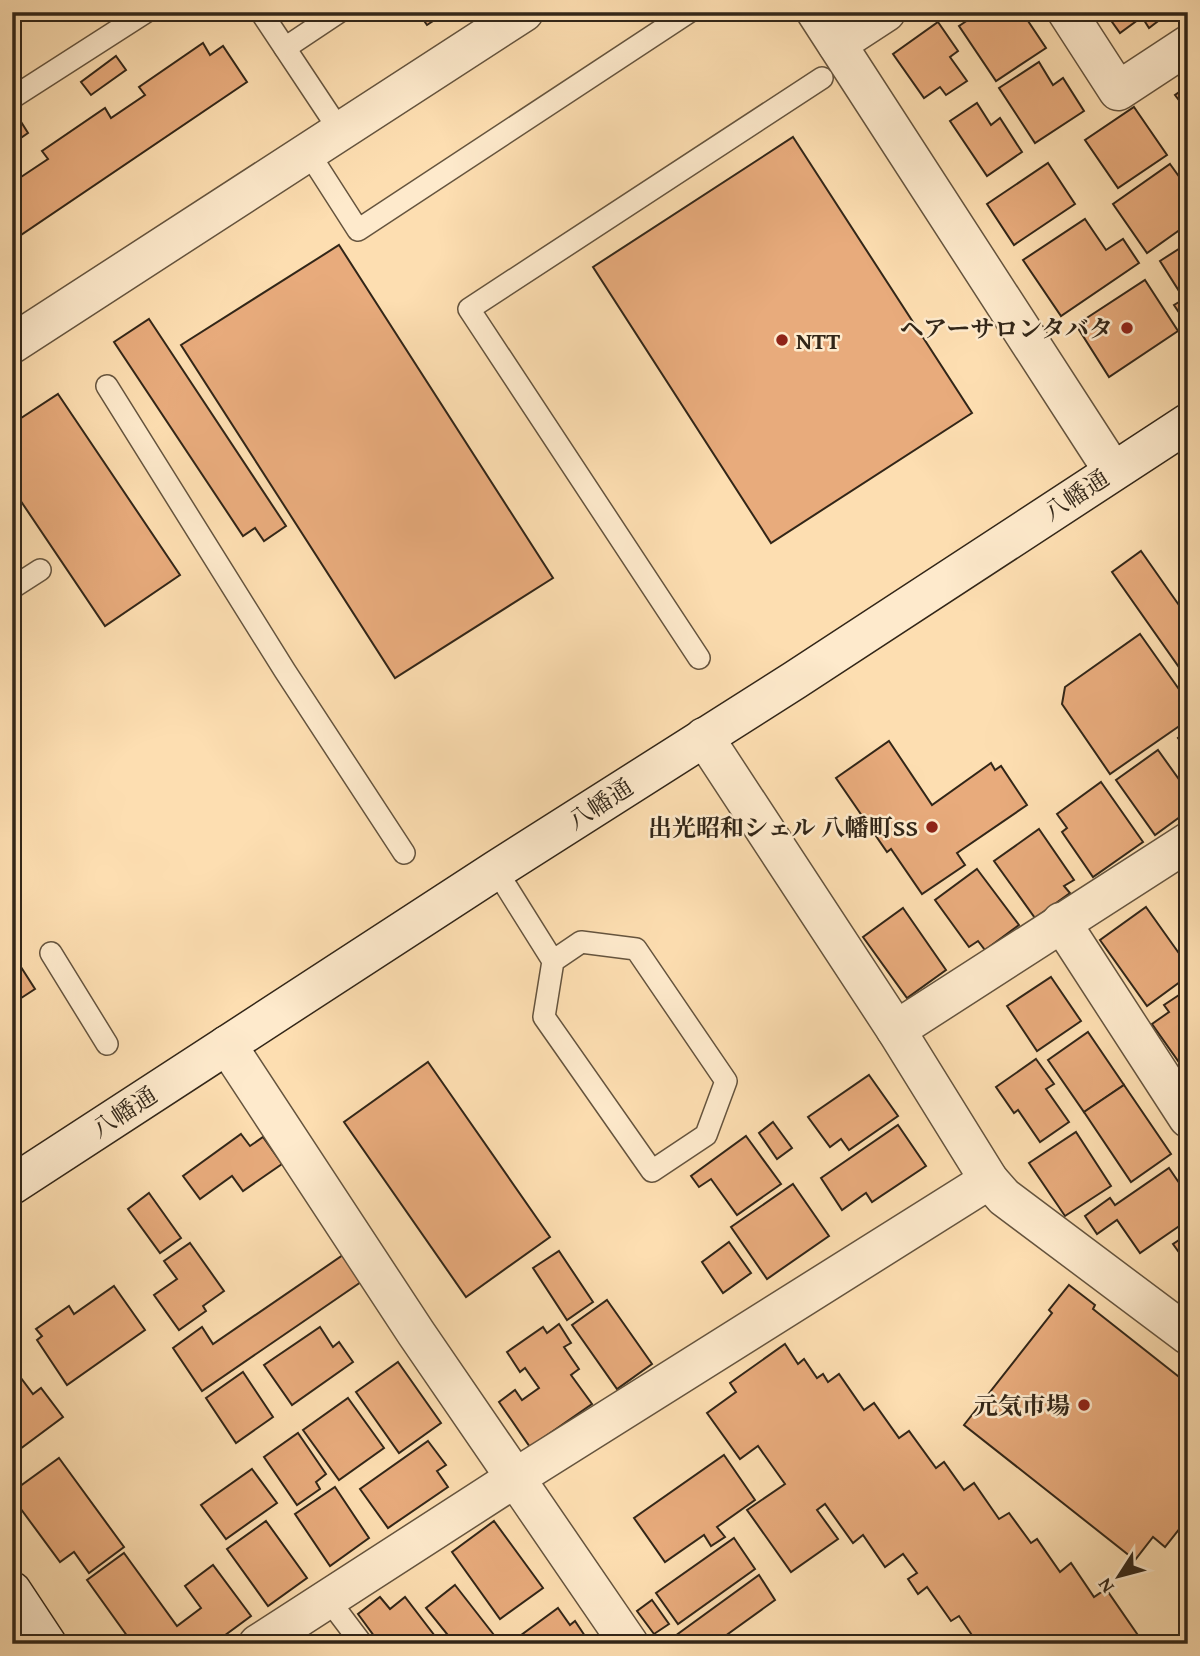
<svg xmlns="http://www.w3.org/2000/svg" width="1200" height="1656" viewBox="0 0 1200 1656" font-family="'Gentium Book Plus','Noto Serif JP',serif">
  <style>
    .building { fill: #e8ab7c; stroke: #322618; stroke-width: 2 }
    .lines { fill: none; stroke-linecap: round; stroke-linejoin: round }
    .lane-casing { stroke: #65543e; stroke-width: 24 }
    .street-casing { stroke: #65543e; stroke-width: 41 }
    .secondary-casing { stroke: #322618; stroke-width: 41 }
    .lane { stroke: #feeacc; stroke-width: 21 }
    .street { stroke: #feeacc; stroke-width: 38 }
    .secondary { stroke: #feeacc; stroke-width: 38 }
    .poi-dot { fill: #8f2418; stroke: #feeacc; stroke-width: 2.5 }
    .labels { text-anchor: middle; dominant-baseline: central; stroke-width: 5; stroke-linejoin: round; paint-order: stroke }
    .poi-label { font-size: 24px; font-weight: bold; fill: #322618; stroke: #feeacc; text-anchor: end }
    .street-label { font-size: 24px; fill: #322618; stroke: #feeacc }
  </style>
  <rect width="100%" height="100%" fill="#fddeb1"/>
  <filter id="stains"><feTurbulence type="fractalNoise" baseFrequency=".00286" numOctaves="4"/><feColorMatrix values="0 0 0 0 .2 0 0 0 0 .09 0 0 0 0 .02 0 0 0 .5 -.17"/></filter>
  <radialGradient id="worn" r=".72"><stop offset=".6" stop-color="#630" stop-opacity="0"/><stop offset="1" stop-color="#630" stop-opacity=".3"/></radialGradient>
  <g class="building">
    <path d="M402,12H417L406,19Z"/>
    <path d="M418,12H447L427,25Z"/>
    <path d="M980,12H1022L1046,48L996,81L959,26Z"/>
    <path d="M1105,12H1170L1149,28L1142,17L1120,33Z"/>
    <path d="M938,22L958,51L950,57L967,81L946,95L940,87L924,98L893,54Z"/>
    <path d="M203,43L210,55L223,46L247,82L12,241V177L15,181L48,159L42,151L105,108L111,118L145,95L139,87Z"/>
    <path d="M116,56L126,70L91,95L81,82Z"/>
    <path d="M1039,62L1053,85L1063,78L1084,111L1035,143L999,88Z"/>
    <path d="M1188,86V112L1175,95Z"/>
    <path d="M977,103L991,125L1000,118L1022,152L987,176L950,121Z"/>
    <path d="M1134,107L1167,155L1118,188L1085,140Z"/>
    <path d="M18,117L28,133L12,144V120Z"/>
    <path d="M793,137L972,413L771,543L593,267Z"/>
    <path d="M1048,163L1075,204L1014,245L987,204Z"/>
    <path d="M1170,164L1188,189V224L1147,253L1113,204Z"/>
    <path d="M1085,219L1106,250L1123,239L1139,263L1061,316L1023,260Z"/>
    <path d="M1188,243V326L1174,305L1184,299L1160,261Z"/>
    <path d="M339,245L553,578L395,678L181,345Z"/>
    <path d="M1145,280L1178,331L1109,377L1076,325Z"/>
    <path d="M149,319L286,526L264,541L255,528L243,536L114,342Z"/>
    <path d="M58,394L180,575L105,626L12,488V424Z"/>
    <path d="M1141,551L1188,618V680L1112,572Z"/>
    <path d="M1140,634L1188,702V720L1110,774L1062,704L1065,687Z"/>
    <path d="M1188,731V751L1178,738Z"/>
    <path d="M889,741L932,805L991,763L995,770L1001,766L1027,805L957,853L965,865L922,894L891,849L887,852L836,778Z"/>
    <path d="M1158,750L1188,792V811L1155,835L1116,780Z"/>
    <path d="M1101,782L1143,842L1093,877L1062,832L1067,828L1057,814Z"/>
    <path d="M1039,829L1074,880L1064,886L1070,893L1035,918L994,861Z"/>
    <path d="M977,869L1019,925L985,950L978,941L969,947L935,900Z"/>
    <path d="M1146,907L1188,966V976L1147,1006L1100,940Z"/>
    <path d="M903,908L946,970L907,998L863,937Z"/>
    <path d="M12,953L35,989L12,1004Z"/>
    <path d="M1051,977L1081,1021L1037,1051L1007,1006Z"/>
    <path d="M1188,989V1075L1152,1024L1169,1012L1164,1005Z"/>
    <path d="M1088,1032L1124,1085L1084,1112L1048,1060Z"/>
    <path d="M1036,1059L1054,1084L1046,1089L1069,1122L1040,1142L1018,1110L1014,1113L996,1087Z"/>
    <path d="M428,1062L550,1237L466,1297L344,1122Z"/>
    <path d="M869,1075L898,1116L849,1150L841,1139L830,1147L808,1117Z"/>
    <path d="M1124,1085L1171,1154L1131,1182L1084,1112Z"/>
    <path d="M773,1122L792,1148L777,1159L759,1133Z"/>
    <path d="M898,1125L926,1166L872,1202L866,1193L842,1210L821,1178Z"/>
    <path d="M1076,1132L1111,1186L1065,1216L1029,1163Z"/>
    <path d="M241,1134L250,1146L263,1137L282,1164L243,1191L232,1176L200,1199L183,1176Z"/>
    <path d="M746,1136L781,1184L737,1215L711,1179L699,1187L691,1176Z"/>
    <path d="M1169,1168L1188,1196V1220L1140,1253L1117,1220L1097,1234L1085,1216L1110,1198L1115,1205Z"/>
    <path d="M793,1184L829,1236L767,1279L731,1227Z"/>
    <path d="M149,1193L181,1238L160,1253L128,1209Z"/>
    <path d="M1188,1234V1265L1173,1244Z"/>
    <path d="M729,1242L751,1273L723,1293L702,1262Z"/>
    <path d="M190,1243L224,1291L203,1306L206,1311L179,1330L154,1295L177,1279L164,1261Z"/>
    <path d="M559,1251L593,1302L567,1320L533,1268Z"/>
    <path d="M343,1255L361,1282L202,1391L173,1348L202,1327L213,1344Z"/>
    <path d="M1069,1285L1095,1305L1093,1309L1188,1384V1518L1165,1547L1153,1537L1135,1560L964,1425L1052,1313L1049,1310Z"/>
    <path d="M114,1286L145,1330L67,1385L37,1340L42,1336L36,1329L69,1306L74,1314Z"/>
    <path d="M607,1300L652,1364L617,1389L572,1325Z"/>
    <path d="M559,1324L571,1343L564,1347L579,1369L571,1375L592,1404L530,1447L499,1402L515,1390L522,1400L539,1388L525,1368L520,1372L507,1352L543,1327L547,1333Z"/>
    <path d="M320,1327L333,1347L339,1342L353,1362L292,1405L264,1365Z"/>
    <path d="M785,1344L798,1364L804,1359L817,1378L823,1374L828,1382L839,1374L864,1410L874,1403L899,1438L909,1431L936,1468L944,1462L964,1490L974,1483L999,1519L1009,1513L1031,1543L1037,1539L1060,1572L1071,1563L1094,1597L1106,1589L1142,1641L1138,1644H994L989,1637L978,1644L959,1616L951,1621L927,1587L918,1594L908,1579L917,1573L903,1554L885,1567L863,1535L853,1543L825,1504L817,1510L838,1539L791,1572L747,1510L785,1484L758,1446L740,1459L707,1413L736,1392L730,1383Z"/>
    <path d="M398,1362L441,1423L399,1453L356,1392Z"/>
    <path d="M12,1366L33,1394L41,1388L63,1417L12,1455Z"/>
    <path d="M243,1372L273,1417L236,1443L206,1398Z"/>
    <path d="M348,1398L384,1448L339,1480L303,1430Z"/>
    <path d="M298,1433L326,1474L316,1482L320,1489L297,1505L264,1457Z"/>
    <path d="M428,1441L446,1465L437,1471L448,1487L388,1528L360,1489Z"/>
    <path d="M724,1455L755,1500L717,1527L725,1537L711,1546L704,1535L665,1562L634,1518Z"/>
    <path d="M59,1458L124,1547L89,1573L74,1552L60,1562L12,1497V1492Z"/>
    <path d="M252,1469L277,1503L226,1539L201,1505Z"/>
    <path d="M335,1487L369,1538L330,1566L295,1514Z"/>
    <path d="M266,1521L307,1578L268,1606L227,1549Z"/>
    <path d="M494,1521L543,1588L500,1619L452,1552Z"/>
    <path d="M734,1538L755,1569L678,1624L656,1593Z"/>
    <path d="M124,1553L177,1626L201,1608L185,1586L213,1565L251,1616L213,1644H174L173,1641L170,1644H133L87,1580Z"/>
    <path d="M759,1575L775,1600L714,1644H664Z"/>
    <path d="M455,1585L494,1635L483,1644H455L426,1608Z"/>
    <path d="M380,1597L390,1609L405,1597L438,1640L433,1644H380L358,1614Z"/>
    <path d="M652,1600L669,1624L654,1634L637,1611Z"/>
    <path d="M558,1608L570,1625L575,1621L589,1642L587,1644H515L513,1641Z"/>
  </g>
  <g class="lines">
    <defs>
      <g id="lane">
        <path d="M261,12L340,131"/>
        <path d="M285,48L339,12"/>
        <path d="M12,98L146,12"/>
        <path d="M308,152L358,230L689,12"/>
        <path d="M107,386L285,671L404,853"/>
        <path d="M12,588L40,570"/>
        <path d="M699,658L469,309L822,78"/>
        <path d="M496,870L553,961L544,1017L652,1171L706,1135L726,1081L636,949L581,942L553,961"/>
        <path d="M51,953L107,1044"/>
        <path d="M328,1599L362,1644"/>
      </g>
      <g id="street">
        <path d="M816,12L1113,471"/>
        <path d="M1067,12L1118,91L1188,45"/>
        <path d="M837,44L886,12"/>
        <path d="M12,344L524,12"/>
        <path d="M704,737L896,1030L989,1180L1004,1197L1188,1335"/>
        <path d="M1061,922L1188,1118"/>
        <path d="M896,1030L1188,842"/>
        <path d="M227,1045L416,1333L629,1644"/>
        <path d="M258,1644L515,1478L989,1180"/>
      </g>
      <g id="secondary">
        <path d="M12,1185L496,870L795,680L1188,423"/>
        <path d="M12,1591L47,1644"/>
      </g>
    </defs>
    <use href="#lane" class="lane-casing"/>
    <use href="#street" class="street-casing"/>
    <use href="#secondary" class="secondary-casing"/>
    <use href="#lane" class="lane"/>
    <use href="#street" class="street"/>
    <use href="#secondary" class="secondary"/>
  </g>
  <g class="poi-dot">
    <circle cx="1127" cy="328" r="7"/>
    <circle cx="782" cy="340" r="7"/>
    <circle cx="932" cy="827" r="7"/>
    <circle cx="1084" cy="1405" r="7"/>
  </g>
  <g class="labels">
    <g class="poi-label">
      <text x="1113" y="328">ヘアーサロンタバタ</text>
      <text x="796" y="340" text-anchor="start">NTT</text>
      <text x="918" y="827">出光昭和シェル 八幡町SS</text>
      <text x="1070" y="1405">元気市場</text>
    </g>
    <g class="street-label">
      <text transform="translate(1076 495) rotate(-33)">八幡通</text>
      <text transform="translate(600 804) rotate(-33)">八幡通</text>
      <text transform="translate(124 1112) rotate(-33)">八幡通</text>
    </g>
  </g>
  <rect width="1200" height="1656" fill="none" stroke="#fddeb1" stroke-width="42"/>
  <rect x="14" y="14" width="1172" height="1628" fill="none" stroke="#322618" stroke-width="3.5"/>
  <rect x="21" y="21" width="1158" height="1614" fill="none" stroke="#322618" stroke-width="2"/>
  <g transform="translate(1119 1576) rotate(234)" stroke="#feeacc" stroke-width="5" paint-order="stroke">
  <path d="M0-5L12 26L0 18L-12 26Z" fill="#322618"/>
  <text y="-10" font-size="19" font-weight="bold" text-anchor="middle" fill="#322618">N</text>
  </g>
  <rect width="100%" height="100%" filter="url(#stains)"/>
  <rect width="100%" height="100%" fill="url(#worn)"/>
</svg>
